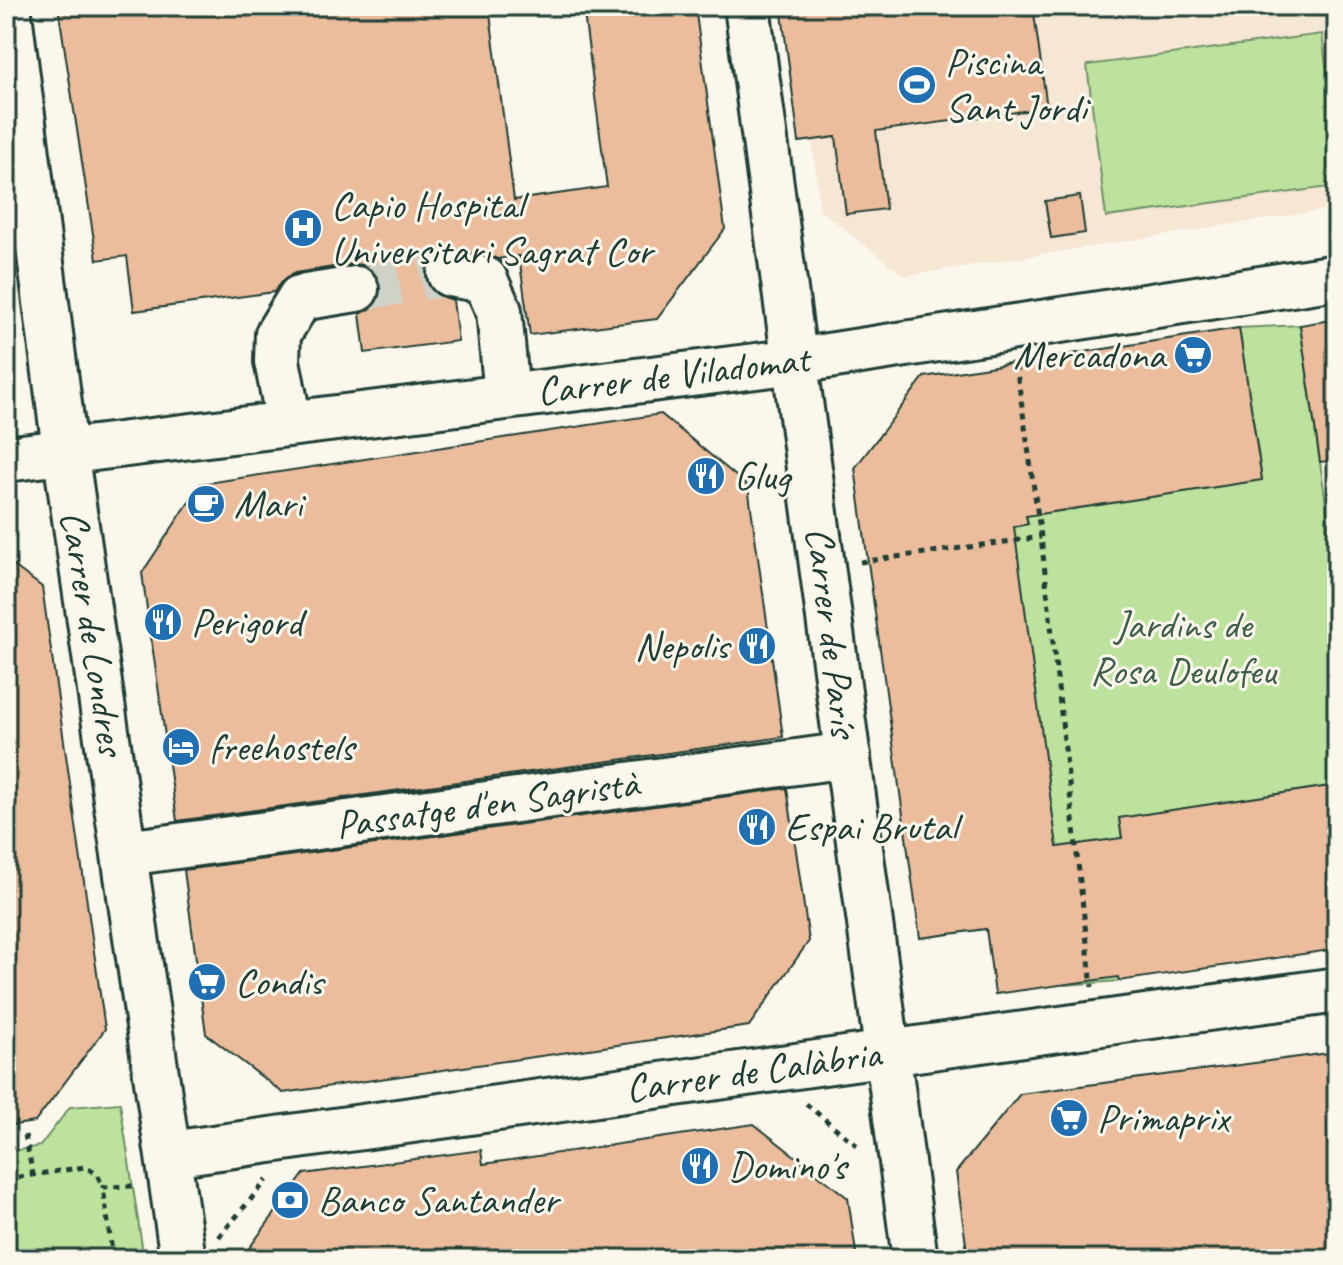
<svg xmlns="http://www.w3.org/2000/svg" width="1343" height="1265" viewBox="0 0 1343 1265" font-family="Caveat,sans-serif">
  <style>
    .built { fill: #f6e6d4 }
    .green { fill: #bce29d; stroke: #6e9068; stroke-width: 2 }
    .building { fill: #ecbd9c; stroke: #1f3d34; stroke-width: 2 }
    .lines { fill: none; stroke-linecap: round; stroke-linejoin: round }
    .minor-tunnel { stroke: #cfd2c7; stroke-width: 44; stroke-dasharray: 44 22; stroke-linecap: butt }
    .minor-casing { stroke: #1f3d34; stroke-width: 50 }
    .major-casing { stroke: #1f3d34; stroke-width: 50 }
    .path { stroke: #1f3d34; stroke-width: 5; stroke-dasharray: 6 6; stroke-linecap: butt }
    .minor { stroke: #fbf7ec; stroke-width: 44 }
    .major { stroke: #fbf7ec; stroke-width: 44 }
    .labels { text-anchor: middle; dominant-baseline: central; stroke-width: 6; stroke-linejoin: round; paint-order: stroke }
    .poi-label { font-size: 40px; fill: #1f3d34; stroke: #fbf7ec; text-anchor: start }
    .street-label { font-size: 40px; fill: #1f3d34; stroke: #fbf7ec }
    .park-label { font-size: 40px; fill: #3e5e49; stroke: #fbf7ec }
  </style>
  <rect width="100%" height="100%" fill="#fbf7ec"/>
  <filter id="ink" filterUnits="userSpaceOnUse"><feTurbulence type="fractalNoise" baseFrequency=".0125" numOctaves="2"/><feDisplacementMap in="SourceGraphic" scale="16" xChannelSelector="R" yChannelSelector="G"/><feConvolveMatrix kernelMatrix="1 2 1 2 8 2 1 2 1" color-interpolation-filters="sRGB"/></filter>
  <g filter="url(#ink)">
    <path class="built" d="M781,6H1337V208L904,276L820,210L812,140L799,142Z"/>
    <g class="green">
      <path d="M1322,34L1337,148V186L1106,217L1087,65Z"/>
      <path d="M1300,325L1337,579V785L1119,818L1122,838L1099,842L1119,981L1065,985L1055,911L868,550L1028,524L1002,364L1031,359L1054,512L1262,480L1239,328Z"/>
      <path d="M120,1103L144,1259H17L6,1248V1152L40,1146L70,1107Z"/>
    </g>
    <g class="building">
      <path d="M58,6H489L514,200L607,187L583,6H695L725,229L657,319L530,335L519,256L497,259L453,249L442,250L431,257L425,271L426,282L433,293L453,300L458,341L365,353L360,314L372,308L380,297L381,286L375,273L364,265L353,264L295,273L286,278L274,292L134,311L127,256L97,260Z"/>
      <path d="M781,6H1033L1047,108L876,131L886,209L846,214L836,137L799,142Z"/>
      <path d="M1080,196L1085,233L1051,238L1045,201Z"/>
      <path d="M1337,319V460L1320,462L1300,325Z"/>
      <path d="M1239,328L1262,480L1026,516L1028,524L1014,527L1057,847L1122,838L1119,818L1337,785V949L1119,981L1118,977L995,994L986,929L920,938L855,468L924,377Z"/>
      <path d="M661,414L748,486L783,737L177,821L142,573L201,484Z"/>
      <path d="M6,560L42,587L105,1029L35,1122L6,1126Z"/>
      <path d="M787,788L809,941L749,1026L283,1093L206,1034L184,870Z"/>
      <path d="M1337,1052V1259H968L956,1172L1020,1094Z"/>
      <path d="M754,1124L848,1198L857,1259H241L304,1174L481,1150L483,1164Z"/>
    </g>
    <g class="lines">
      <path class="minor-tunnel" d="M356,289L450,274"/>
      <defs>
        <g id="minor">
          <path d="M8,6L65,450L183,1259"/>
          <path d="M450,274L485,280L499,311L507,396"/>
          <path d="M289,422L277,361L278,334L300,298L356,289"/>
          <path d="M6,459L796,361L1337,277"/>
          <path d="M126,853L848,755"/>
          <path d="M170,1154L1337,990"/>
        </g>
        <path id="major" d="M747,6L915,1259"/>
      </defs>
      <use href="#minor" class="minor-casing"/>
      <use href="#major" class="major-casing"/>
      <g class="path">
        <path d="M1016,365L1041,537L1092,987"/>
        <path d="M860,562L1041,537"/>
        <path d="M806,1104L860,1148"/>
        <path d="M25,1135L33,1175"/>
        <path d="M6,1179L85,1167L97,1174L103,1187"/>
        <path d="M219,1237L267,1180"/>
        <path d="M113,1259L103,1187L134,1186"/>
      </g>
      <use href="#minor" class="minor"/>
      <use href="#major" class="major"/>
    </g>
  </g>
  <defs>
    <symbol id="stadium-disc" viewBox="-11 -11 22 22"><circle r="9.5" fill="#1f6fb2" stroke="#fbf7ec"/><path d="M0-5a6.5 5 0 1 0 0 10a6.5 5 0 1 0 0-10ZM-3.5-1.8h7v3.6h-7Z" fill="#fff"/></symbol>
    <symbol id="hospital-disc" viewBox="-11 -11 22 22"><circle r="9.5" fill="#1f6fb2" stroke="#fbf7ec"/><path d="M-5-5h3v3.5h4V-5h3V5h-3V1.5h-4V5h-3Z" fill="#fff"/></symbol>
    <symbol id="supermarket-disc" viewBox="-11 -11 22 22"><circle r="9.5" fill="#1f6fb2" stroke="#fbf7ec"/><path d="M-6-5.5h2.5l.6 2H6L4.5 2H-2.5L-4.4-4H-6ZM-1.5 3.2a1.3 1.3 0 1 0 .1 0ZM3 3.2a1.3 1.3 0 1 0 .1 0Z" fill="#fff"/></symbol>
    <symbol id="restaurant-disc" viewBox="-11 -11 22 22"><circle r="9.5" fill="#1f6fb2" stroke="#fbf7ec"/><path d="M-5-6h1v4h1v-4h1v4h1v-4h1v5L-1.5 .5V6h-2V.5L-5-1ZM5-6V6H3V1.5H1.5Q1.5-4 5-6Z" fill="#fff"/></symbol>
    <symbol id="cafe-disc" viewBox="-11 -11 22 22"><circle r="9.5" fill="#1f6fb2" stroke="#fbf7ec"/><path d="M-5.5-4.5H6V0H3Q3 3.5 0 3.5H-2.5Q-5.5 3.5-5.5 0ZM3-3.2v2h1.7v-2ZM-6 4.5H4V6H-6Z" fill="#fff"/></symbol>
    <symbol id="hotel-disc" viewBox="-11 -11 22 22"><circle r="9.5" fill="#1f6fb2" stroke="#fbf7ec"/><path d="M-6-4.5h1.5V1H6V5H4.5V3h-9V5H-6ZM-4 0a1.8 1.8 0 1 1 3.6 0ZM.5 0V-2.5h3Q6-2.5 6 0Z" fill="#fff"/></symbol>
    <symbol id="bank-disc" viewBox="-11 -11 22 22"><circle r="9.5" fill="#1f6fb2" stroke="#fbf7ec"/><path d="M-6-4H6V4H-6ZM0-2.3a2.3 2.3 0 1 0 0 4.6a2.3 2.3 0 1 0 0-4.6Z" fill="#fff"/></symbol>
  </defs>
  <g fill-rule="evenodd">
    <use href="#stadium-disc" x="895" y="63" width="44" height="44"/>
    <use href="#hospital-disc" x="281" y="206" width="44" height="44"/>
    <use href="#supermarket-disc" x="1171" y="333" width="44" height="44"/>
    <use href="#restaurant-disc" x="684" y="454" width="44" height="44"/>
    <use href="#cafe-disc" x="184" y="482" width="44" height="44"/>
    <use href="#restaurant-disc" x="141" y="600" width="44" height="44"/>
    <use href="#restaurant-disc" x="735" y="624" width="44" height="44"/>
    <use href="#hotel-disc" x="159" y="725" width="44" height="44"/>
    <use href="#restaurant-disc" x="735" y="805" width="44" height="44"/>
    <use href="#supermarket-disc" x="185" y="960" width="44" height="44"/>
    <use href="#supermarket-disc" x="1047" y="1096" width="44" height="44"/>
    <use href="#restaurant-disc" x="678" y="1144" width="44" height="44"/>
    <use href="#bank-disc" x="268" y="1178" width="44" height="44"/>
  </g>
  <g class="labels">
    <g class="poi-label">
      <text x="945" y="62">Piscina<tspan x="945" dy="46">Sant Jordi</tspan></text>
      <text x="331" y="205">Capio Hospital<tspan x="331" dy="46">Universitari Sagrat Cor</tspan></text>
      <text x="1165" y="355" text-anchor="end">Mercadona</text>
      <text x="734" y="476">Glug</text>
      <text x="234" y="504">Mari</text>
      <text x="191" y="622">Perigord</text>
      <text x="729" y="646" text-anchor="end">Nepolis</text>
      <text x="209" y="747">freehostels</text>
      <text x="785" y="827">Espai Brutal</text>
      <text x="235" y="982">Condis</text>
      <text x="1097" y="1118">Primaprix</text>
      <text x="728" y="1166">Domino's</text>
      <text x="318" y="1200">Banco Santander</text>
    </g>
    <g class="street-label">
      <text transform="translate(673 375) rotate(-7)">Carrer de Viladomat</text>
      <text transform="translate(832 632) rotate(83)">Carrer de París</text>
      <text transform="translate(93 633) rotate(81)">Carrer de Londres</text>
      <text transform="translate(487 804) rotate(-8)">Passatge d'en Sagristà</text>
      <text transform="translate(753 1071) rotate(-8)">Carrer de Calàbria</text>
    </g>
    <g class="park-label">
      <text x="1183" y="625">Jardins de<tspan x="1183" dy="46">Rosa Deulofeu</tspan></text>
    </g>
  </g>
  <rect width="1343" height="1265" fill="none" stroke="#fbf7ec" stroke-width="32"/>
  <rect x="16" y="16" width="1311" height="1233" fill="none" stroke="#1f3d34" stroke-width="3" filter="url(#ink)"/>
</svg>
